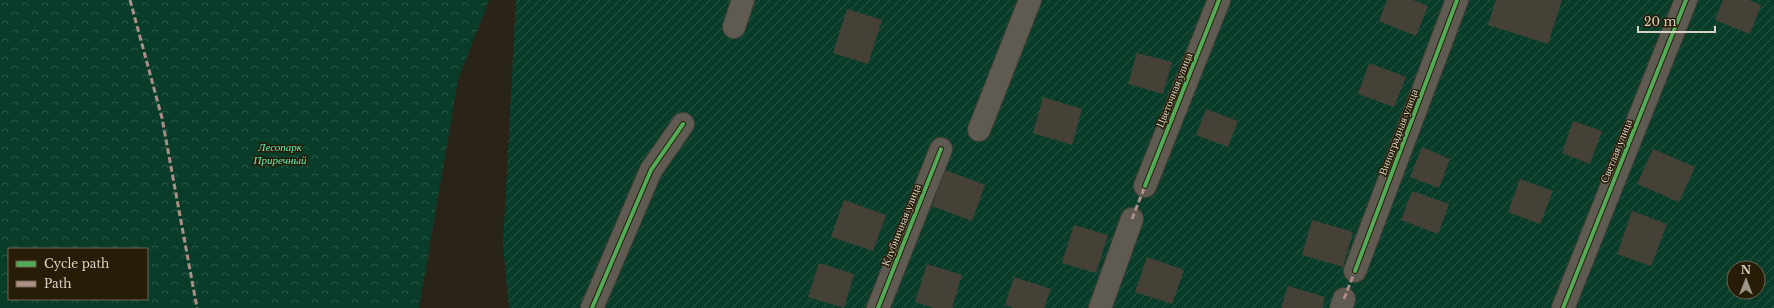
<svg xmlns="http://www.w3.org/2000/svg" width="1774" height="308" viewBox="0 0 1774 308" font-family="'Libre Baskerville',serif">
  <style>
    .forest { fill: url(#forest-crowns); fill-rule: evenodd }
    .garden { fill: url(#garden-furrows); fill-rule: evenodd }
    .building { fill: #464137 }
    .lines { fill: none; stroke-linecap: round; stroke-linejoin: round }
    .minor-casing { stroke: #454037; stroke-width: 24 }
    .minor { stroke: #5f5a52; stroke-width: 22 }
    .quiet { stroke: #ac8f84; stroke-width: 3; stroke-dasharray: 6 3; stroke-linecap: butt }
    .cycleway-casing { stroke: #271d07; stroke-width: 6 }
    .cycleway { stroke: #51ab58; stroke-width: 4 }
    .labels { text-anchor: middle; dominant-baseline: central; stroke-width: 3; stroke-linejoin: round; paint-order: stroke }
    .street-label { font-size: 11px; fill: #d8d2c5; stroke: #271d07 }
    .park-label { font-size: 11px; font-style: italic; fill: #5ff3ba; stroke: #271d07 }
  </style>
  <defs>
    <pattern id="forest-crowns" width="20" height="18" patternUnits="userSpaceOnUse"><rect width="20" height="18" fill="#093d2a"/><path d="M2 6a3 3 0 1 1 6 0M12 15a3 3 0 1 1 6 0" fill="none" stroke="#2c5847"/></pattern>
    <pattern id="garden-furrows" width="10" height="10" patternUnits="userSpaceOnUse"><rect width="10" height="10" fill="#093d2a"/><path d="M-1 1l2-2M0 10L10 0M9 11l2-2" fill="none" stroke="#2c5847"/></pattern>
  </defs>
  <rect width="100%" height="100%" fill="#2a2418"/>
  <path class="forest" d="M0,0H489L458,80L419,308H0ZM9,249H147V299H9Z"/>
  <path class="garden" d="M516,0H1774V308H509L503,245ZM1734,268H1758V292H1734Z"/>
  <g class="building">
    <path d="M1387,0H1413L1428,6L1416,36L1379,21Z"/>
    <path d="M1496,0H1562L1548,44L1488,25Z"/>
    <path d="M1723,0H1749L1761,5L1750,34L1715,20Z"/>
    <path d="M847,9L882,20L868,64L833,53Z"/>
    <path d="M1137,53L1172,62L1163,94L1128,84Z"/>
    <path d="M1369,63L1406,77L1394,107L1358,94Z"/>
    <path d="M1043,97L1082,109L1072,145L1033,133Z"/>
    <path d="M1206,109L1238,121L1228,147L1196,135Z"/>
    <path d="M1573,121L1602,131L1590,164L1562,153Z"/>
    <path d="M1422,147L1450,159L1439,188L1410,177Z"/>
    <path d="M1653,149L1695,167L1679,202L1637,184Z"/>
    <path d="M945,170L985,185L972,221L932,206Z"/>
    <path d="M1520,179L1553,191L1540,224L1508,212Z"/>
    <path d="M1412,191L1449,204L1438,234L1401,220Z"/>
    <path d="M844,200L886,215L873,251L831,237Z"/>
    <path d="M1632,211L1667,224L1651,266L1617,254Z"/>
    <path d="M1312,220L1353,232L1343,267L1302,255Z"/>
    <path d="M1074,225L1108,235L1096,273L1062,263Z"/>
    <path d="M1147,257L1184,270L1172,304L1135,292Z"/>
    <path d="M819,263L854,274L844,308L808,297Z"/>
    <path d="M927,264L962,275L952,308H934L915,302Z"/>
    <path d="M1014,277L1051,289L1044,308H1013L1005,305Z"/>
    <path d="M1288,286L1325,297L1322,308H1281Z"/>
  </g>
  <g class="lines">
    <defs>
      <g id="minor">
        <path d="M734,27L743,0"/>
        <path d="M979,130L1030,0"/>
        <path d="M1145,186L1219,0"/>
        <path d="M1355,271L1457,0"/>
        <path d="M592,308L651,170L683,124"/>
        <path d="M878,308L941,149"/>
        <path d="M1100,308L1132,219"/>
        <path d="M1341,308L1344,299"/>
        <path d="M1563,308L1686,0"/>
      </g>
    </defs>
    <use href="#minor" class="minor-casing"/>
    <use href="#minor" class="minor"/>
    <g class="quiet">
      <path d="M130,0L162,118L197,308"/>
      <path d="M1132,219L1145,186"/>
      <path d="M1344,299L1355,271"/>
    </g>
    <defs>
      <g id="cycleway">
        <path d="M1145,186L1219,0"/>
        <path d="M1355,271L1457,0"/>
        <path d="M592,308L651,170L683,124"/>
        <path d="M878,308L941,149"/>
        <path d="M1563,308L1686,0"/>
      </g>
    </defs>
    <use href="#cycleway" class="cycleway-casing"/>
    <use href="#cycleway" class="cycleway"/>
  </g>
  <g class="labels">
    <g class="street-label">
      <text transform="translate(1174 90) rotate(-68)">Цветочная улица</text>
      <text transform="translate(1398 132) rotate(-69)">Виноградная улица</text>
      <text transform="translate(1616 151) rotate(-68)">Светлая улица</text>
      <text transform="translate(901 225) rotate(-68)">Клубничная улица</text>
    </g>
    <g class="park-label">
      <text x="280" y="147">Лесопарк<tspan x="280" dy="13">Приречный</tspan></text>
    </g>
  </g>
  <rect x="8" y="248" width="140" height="52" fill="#271d07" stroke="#6e6553"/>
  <rect x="16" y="261" width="20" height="6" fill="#51ab58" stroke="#6e6553"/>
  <text x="44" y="268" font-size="12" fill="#d8d2c5">Cycle path</text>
  <rect x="16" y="281" width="20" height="6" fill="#ac8f84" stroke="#6e6553"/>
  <text x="44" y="288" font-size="12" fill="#d8d2c5">Path</text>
  <g transform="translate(1746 280)"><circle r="19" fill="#271d07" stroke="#6e6553"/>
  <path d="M0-3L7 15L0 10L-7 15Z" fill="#9b9588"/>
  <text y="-6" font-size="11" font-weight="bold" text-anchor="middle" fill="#d8d2c5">N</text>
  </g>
  <path d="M1638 26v6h77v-6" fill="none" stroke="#d8d2c5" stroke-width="2"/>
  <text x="1644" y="26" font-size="12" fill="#d8d2c5" stroke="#271d07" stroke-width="3" paint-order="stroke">20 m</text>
</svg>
